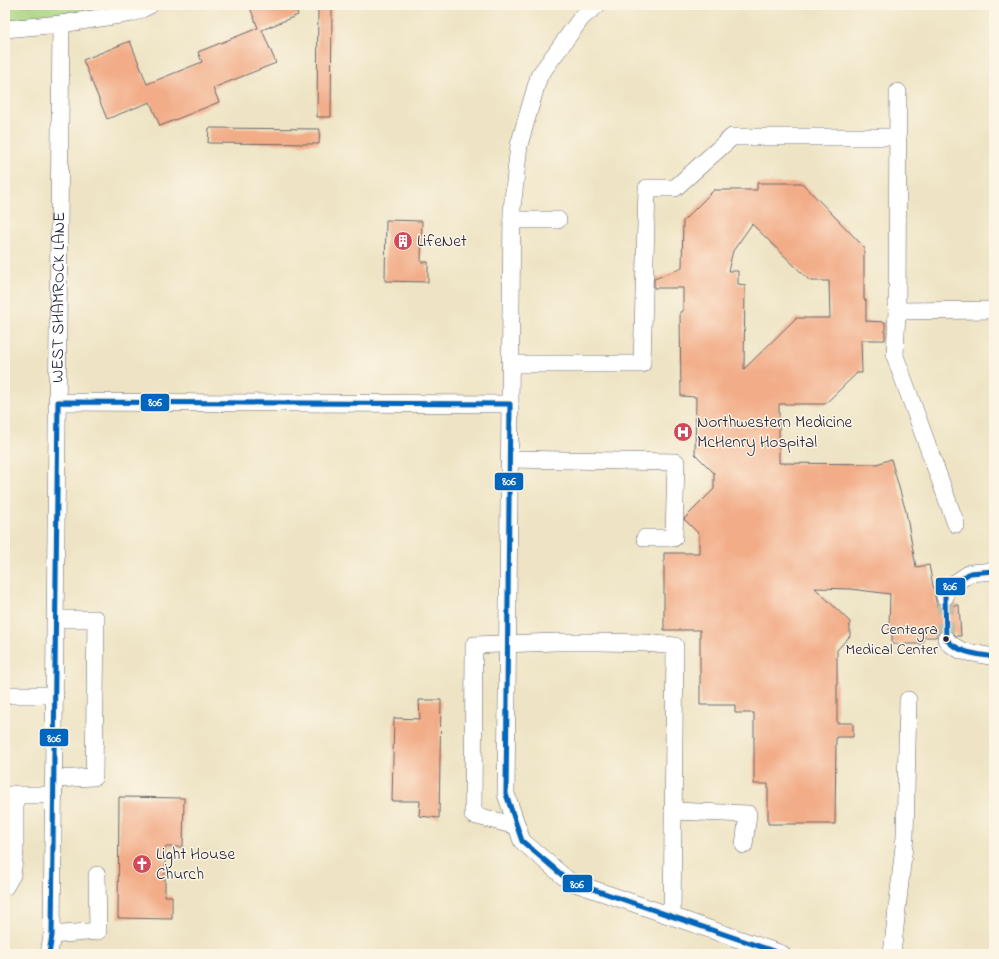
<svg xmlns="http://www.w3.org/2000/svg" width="999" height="959" viewBox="0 0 999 959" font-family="'Indie Flower',sans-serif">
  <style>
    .green { fill: #aad682; stroke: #667c5e }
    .building { fill: #f2ac87; fill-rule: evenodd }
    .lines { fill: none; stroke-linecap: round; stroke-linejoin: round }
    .minor-tunnel { stroke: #c5bda9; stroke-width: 17; stroke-dasharray: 17 8; stroke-linecap: butt }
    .minor-casing { stroke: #69666b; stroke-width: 18 }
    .minor { stroke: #fff; stroke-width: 17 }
    .bus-1-casing { stroke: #fcf5e5; stroke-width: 8 }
    .bus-1 { stroke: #0065bd; stroke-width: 5 }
    .bus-dot { fill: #22223b; stroke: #fcf5e5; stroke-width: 1.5 }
    .labels { text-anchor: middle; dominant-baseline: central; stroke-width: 3; stroke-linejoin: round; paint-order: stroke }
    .bus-label { font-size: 16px; fill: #22223b; stroke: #fcf5e5; text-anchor: end }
    .poi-label { font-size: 17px; fill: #22223b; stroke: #fcf5e5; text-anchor: start }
    .street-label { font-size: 17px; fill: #22223b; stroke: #fcf5e5 }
    .line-badge { stroke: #fcf5e5; stroke-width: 1.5 }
    .badge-label { font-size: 11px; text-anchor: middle; font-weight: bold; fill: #fff }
  </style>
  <rect width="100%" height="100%" fill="#fcf5e5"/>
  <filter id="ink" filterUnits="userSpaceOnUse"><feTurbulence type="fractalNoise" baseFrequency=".025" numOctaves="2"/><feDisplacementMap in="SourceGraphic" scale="8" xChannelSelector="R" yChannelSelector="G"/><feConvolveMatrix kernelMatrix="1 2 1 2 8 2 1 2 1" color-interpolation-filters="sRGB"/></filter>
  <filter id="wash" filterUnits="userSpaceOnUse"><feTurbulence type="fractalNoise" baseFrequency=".012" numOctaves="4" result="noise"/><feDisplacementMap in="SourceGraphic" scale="16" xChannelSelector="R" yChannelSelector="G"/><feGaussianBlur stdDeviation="0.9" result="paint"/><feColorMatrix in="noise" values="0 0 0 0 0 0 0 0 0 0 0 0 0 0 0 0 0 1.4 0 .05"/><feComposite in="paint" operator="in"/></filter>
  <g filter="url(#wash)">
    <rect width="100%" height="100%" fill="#eee4c5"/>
    <path class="green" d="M5,5H127L118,7L5,21Z"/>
    <g id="blocks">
      <g class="building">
        <path d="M249,5H294L298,15L262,30L276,63L213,88L219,102L160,126L150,102L107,119L83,60L130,41L147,84L202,62L198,52L258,28Z"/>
        <path d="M318,5H332L331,117H317Z"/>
        <path d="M209,128L320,129L319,144L208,143Z"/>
        <path d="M757,183H802L864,247V300H866V321L885,322V340H861L862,373H857L825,404H779V463L877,464L891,459L906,512L916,567L929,565L937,607L959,605L961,636H956L950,630L945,629L939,631L936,637H923V644H892V630H889L890,594L851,589L815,588L850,622V636L837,650V723H853V737H836L835,824H768V784H754V713H735V705H700V630H664V553H699V534L684,519L714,489V473L695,454L696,397L681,396L680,312L683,311V288H654V279L682,268L683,221L714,190H757ZM752,224L810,281H829L830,318H796L744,369L745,285L738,284V271H728L733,251Z"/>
        <path d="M386,220L422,221L421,262H428V282L385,281Z"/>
        <path d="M419,700H441L439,818L419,816L420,801H392L394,718L420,719Z"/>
        <path d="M119,797L184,798L183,847H165V896H172V919L118,918Z"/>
      </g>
    </g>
  </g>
  <g filter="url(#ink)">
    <use href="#blocks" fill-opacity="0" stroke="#69666b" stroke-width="1"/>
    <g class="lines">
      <path class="minor-tunnel" d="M945,597L946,639"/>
      <defs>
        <g id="minor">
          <path d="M597,5L582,17L539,76L519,145L512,209L506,794L522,841L569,881L782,954"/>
          <path d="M5,29L61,24L132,13L142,9L150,5"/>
          <path d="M898,92L897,311L895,356L956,524"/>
          <path d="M512,220H558"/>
          <path d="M897,311L994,310"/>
          <path d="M510,364H642L647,188H675L732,137H898"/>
          <path d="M58,402L510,404"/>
          <path d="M509,459L676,462L674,538H645"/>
          <path d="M945,597L946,589L970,573L994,571"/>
          <path d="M946,639L950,644L962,651L994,657"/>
          <path d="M5,695H55"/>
          <path d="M54,779L94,777L96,619H56"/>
          <path d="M5,795H54"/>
          <path d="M673,811L748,814L744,845"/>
          <path d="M517,826L473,815L474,645L556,642H599L646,643L675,646L672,916"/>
          <path d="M5,887L12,875L15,852V794"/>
          <path d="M52,935L98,931L97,875"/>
          <path id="s1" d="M49,954L52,935L61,24"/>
          <path d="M892,954L905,837L908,700"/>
        </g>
      </defs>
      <use href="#minor" class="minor-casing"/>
      <use href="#minor" class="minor"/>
      <defs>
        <g id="bus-1">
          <path d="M994,571L970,573L946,589L945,597L946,639C958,653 977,654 994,657"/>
          <path d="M49,954L52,935L58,402L510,404L506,794L522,841L569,881L782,954"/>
        </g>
      </defs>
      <use href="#bus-1" class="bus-1-casing"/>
      <use href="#bus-1" class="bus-1"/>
    </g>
  </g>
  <defs>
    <symbol id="building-disc" viewBox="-11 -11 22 22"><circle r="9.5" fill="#d1495b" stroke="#fcf5e5"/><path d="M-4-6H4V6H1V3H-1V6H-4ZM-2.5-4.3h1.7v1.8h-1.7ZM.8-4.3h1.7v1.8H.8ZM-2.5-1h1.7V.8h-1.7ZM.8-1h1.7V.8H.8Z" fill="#fff"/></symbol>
    <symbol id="hospital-disc" viewBox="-11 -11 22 22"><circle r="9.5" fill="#d1495b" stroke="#fcf5e5"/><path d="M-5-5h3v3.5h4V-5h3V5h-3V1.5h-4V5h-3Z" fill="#fff"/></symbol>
    <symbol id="church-disc" viewBox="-11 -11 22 22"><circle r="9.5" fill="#d1495b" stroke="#fcf5e5"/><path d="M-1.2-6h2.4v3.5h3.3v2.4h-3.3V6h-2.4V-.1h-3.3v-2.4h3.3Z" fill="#fff"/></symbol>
  </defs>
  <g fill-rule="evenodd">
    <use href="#building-disc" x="392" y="230" width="22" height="22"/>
    <use href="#hospital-disc" x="672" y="421" width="22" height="22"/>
    <use href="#church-disc" x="131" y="853" width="22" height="22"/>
  </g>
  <circle class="bus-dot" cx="946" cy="639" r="3.5"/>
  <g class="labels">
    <g class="bus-label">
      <text x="938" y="630">Centegra<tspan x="938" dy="20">Medical Center</tspan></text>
    </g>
    <g class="poi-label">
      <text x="417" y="241">LifeNet</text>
      <text x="697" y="422">Northwestern Medicine<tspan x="697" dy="20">McHenry Hospital</tspan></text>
      <text x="156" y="854">Light House<tspan x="156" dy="20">Church</tspan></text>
    </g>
    <g class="street-label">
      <text stroke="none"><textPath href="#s1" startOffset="657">WEST SHAMROCK LANE</textPath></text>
    </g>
  </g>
  <g class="line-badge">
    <rect x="140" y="393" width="30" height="19" rx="4" fill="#0065bd"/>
    <rect x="494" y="472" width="30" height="19" rx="4" fill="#0065bd"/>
    <rect x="935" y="577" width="31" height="19" rx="4" fill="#0065bd"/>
    <rect x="39" y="728" width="30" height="19" rx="4" fill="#0065bd"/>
    <rect x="562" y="874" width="31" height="19" rx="4" fill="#0065bd"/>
  </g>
  <g class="badge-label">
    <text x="155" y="406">806</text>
    <text x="509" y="485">806</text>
    <text x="950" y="590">806</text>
    <text x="54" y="742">806</text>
    <text x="577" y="888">806</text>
  </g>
  <rect width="999" height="959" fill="none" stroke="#fcf5e5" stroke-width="20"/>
</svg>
